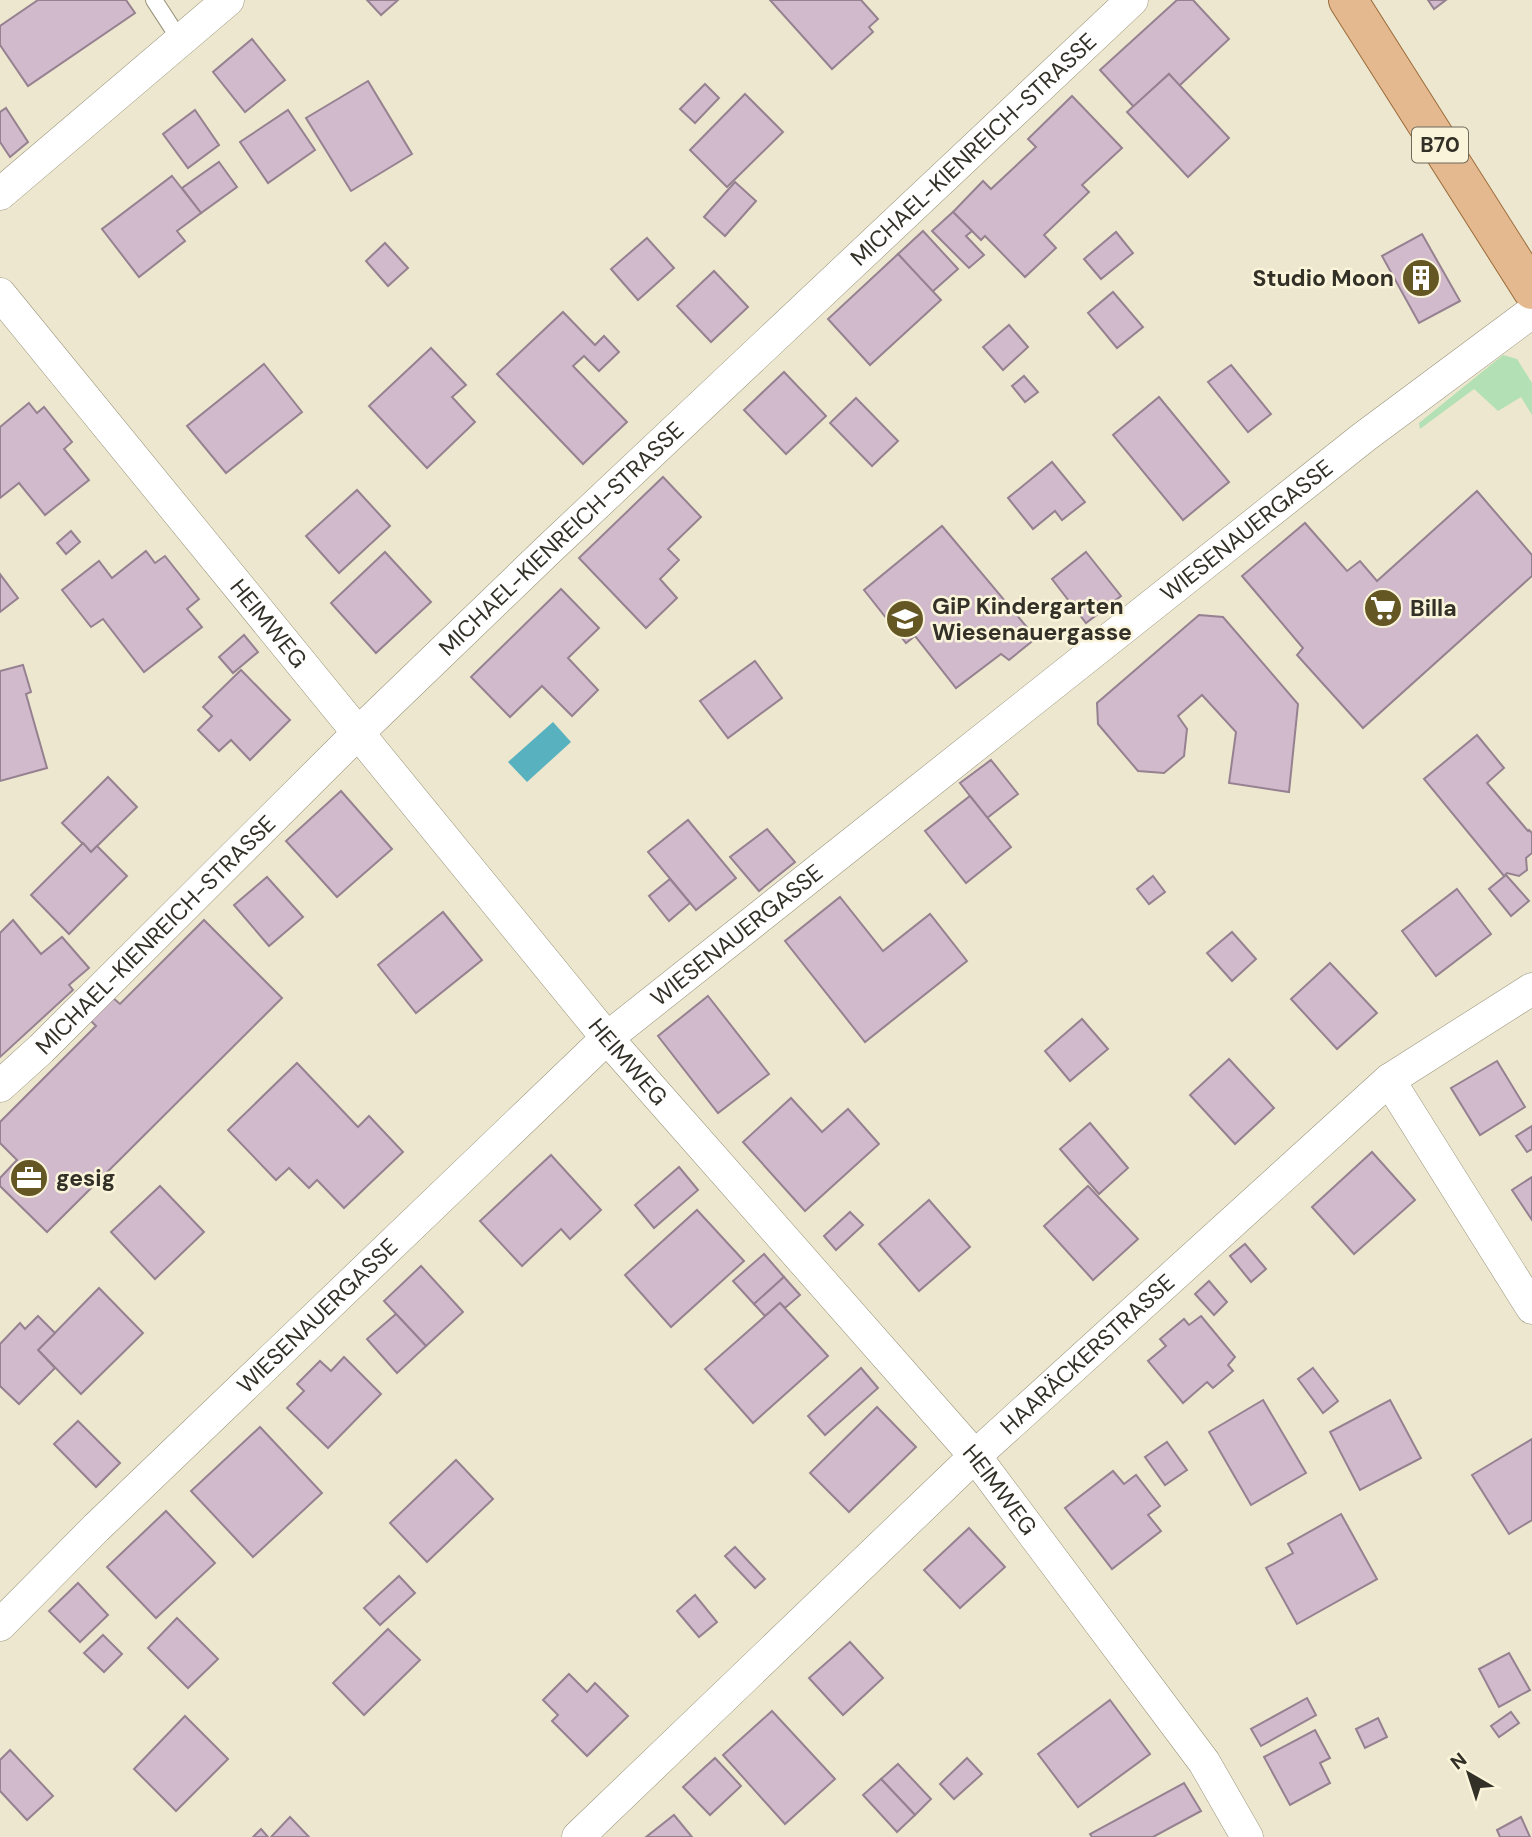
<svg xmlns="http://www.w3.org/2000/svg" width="1532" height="1837" viewBox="0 0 1532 1837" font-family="'DM Sans',sans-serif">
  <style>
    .green { fill: #b3e0b4 }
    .water { fill: #57b1be }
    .building { fill: #d0bacb; stroke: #968191; stroke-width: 2 }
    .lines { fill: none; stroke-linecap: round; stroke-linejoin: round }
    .service-casing { stroke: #98937b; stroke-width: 18 }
    .minor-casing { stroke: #98937b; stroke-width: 33 }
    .primary-casing { stroke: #9a6b3a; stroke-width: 40 }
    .service { stroke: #fff; stroke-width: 16 }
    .minor { stroke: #fff; stroke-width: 32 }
    .primary { stroke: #e4b98f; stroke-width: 38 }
    .labels { text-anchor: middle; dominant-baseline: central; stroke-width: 5; stroke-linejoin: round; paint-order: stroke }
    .shield { fill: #faf4db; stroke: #6e6b5d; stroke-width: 2 }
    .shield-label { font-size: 21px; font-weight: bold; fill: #323027 }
    .street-label { font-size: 23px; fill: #323027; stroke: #faf4db }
    .poi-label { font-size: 23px; font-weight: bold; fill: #323027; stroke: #faf4db; text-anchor: start }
  </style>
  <rect width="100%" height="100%" fill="#ece7ce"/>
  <path class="green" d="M1503,355L1517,359L1532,383V415L1521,397L1498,411L1474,389L1420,429L1419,423Z"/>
  <path class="water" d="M553,722L571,742L527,782L508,762Z"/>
  <g class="building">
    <path d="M38,0H126L135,13L28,86L0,45V26Z"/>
    <path d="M367,0H398L381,15Z"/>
    <path d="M770,0H861L878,19L869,27L873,32L832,69Z"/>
    <path d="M1177,0H1193L1229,39L1179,86L1169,74L1134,107L1100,70Z"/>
    <path d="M1428,0H1446L1434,9Z"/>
    <path d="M252,39L285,80L245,112L213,72Z"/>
    <path d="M1169,74L1229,138L1188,177L1127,112Z"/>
    <path d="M368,81L412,154L351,191L306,118Z"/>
    <path d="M705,84L719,98L695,123L680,109Z"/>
    <path d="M745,94L783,132L727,187L690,150Z"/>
    <path d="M1072,96L1122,148L1082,185L1089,192L1044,235L1056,248L1025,277L985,236L981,240L953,212L983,181L991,189L1036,147L1028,139Z"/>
    <path d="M6,108L28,142L10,157L0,142V112Z"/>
    <path d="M195,110L219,145L188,168L163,134Z"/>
    <path d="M288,110L315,150L268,183L240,142Z"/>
    <path d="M219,162L237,187L201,213L182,188Z"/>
    <path d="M172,176L201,213L177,231L185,241L139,277L102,229Z"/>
    <path d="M735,182L756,201L725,236L704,217Z"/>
    <path d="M953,212L972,231L966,236L984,255L969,268L932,231Z"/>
    <path d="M923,231L958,269L932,292L898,254Z"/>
    <path d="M1116,232L1133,253L1101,279L1084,259Z"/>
    <path d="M1422,234L1460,301L1419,323L1382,256Z"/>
    <path d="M647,238L674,268L638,300L611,269Z"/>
    <path d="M385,243L408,268L388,286L366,261Z"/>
    <path d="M898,254L941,300L870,365L828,319Z"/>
    <path d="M714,271L748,307L711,342L677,306Z"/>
    <path d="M1113,292L1143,327L1117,348L1088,313Z"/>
    <path d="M563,312L595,345L604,336L619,352L599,371L584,356L573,366L627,422L583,464L497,374Z"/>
    <path d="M1009,325L1028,347L1003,370L983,347Z"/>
    <path d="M431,348L466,385L452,397L475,422L427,468L369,406Z"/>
    <path d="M264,364L302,412L226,473L187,426Z"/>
    <path d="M1231,365L1271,414L1248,432L1208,382Z"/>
    <path d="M784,372L826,416L786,454L744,410Z"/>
    <path d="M1024,376L1038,392L1025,402L1012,386Z"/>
    <path d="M1159,397L1229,482L1183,520L1113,435Z"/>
    <path d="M856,398L898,441L872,466L830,423Z"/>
    <path d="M29,403L37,413L44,407L72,442L64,449L89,480L45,515L19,483L0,498V427Z"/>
    <path d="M1052,462L1085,502L1062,520L1055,511L1033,529L1008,498Z"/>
    <path d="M663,477L701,517L668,549L679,560L660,579L677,598L646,628L579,558Z"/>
    <path d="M357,490L390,526L339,573L306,536Z"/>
    <path d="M1477,491L1532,555V576L1363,728L1297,655L1303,648L1242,576L1305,523L1347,571L1360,561L1377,581Z"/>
    <path d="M942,526L1036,638L1009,660L1001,654L956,688L915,636L906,643L864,590Z"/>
    <path d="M71,531L80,542L66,554L57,543Z"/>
    <path d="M146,551L155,563L165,556L199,599L187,609L202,627L144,672L103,619L91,627L62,590L99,561L112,578Z"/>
    <path d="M385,552L431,602L376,653L331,603Z"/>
    <path d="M1086,552L1121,596L1086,623L1052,579Z"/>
    <path d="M0,574L18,598L0,612Z"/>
    <path d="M561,589L599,628L568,658L598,690L572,716L542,686L510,717L471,677Z"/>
    <path d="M1199,615L1223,617L1298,704L1289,792L1229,783L1236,732L1202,695L1178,716L1187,729L1184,756L1164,773L1138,771L1098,724L1097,703Z"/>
    <path d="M244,635L258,652L233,673L219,657Z"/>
    <path d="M755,661L782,698L728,738L700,701Z"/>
    <path d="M23,665L31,692L26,694L47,768L0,781V671Z"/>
    <path d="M241,670L290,720L250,760L231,740L219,751L198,730L212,716L203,707Z"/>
    <path d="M1477,735L1504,768L1487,783L1528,831L1529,830L1532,833V853L1526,858L1527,870L1519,876L1507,873L1504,876L1424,779Z"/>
    <path d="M991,760L1018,794L987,818L960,783Z"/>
    <path d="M108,777L137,807L91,852L62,823Z"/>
    <path d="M341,791L392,849L337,897L286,841Z"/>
    <path d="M970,796L1011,847L966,883L925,831Z"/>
    <path d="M688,820L736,878L696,910L648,852Z"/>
    <path d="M767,829L795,862L759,891L730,857Z"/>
    <path d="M83,843L91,852L97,846L127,876L69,934L31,895Z"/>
    <path d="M1506,875L1529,901L1511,916L1489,889Z"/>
    <path d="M1153,876L1165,892L1149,904L1137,889Z"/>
    <path d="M267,877L303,917L269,946L234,905Z"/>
    <path d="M670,879L690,903L669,921L649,896Z"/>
    <path d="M1457,889L1491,934L1436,976L1402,931Z"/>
    <path d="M840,897L883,951L930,914L967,961L865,1042L785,941Z"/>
    <path d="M443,912L482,960L416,1013L378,965Z"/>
    <path d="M13,920L41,954L62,937L89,968L69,985L73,990L0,1057V933Z"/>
    <path d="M204,920L282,998L47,1232L0,1186V1178L17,1160L0,1143V1122L96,1026L89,1019L112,997L120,1004Z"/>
    <path d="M1232,932L1256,959L1232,981L1207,953Z"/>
    <path d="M1330,963L1377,1013L1337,1049L1291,999Z"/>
    <path d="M708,996L769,1074L718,1113L658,1036Z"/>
    <path d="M1082,1019L1108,1049L1070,1081L1045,1051Z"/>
    <path d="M1229,1059L1274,1108L1235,1144L1190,1095Z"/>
    <path d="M1497,1061L1525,1107L1480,1135L1451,1088Z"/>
    <path d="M297,1063L358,1127L369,1116L403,1152L344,1208L317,1180L309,1188L289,1168L276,1180L228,1130Z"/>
    <path d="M791,1098L822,1132L848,1109L879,1144L805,1211L743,1142Z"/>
    <path d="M1090,1123L1128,1168L1099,1194L1060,1149Z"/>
    <path d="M1532,1126V1149L1527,1152L1516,1136Z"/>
    <path d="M1372,1152L1415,1200L1354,1254L1312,1207Z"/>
    <path d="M551,1155L601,1210L570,1239L561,1229L522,1266L480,1221Z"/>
    <path d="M679,1167L698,1190L654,1228L635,1205Z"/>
    <path d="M1532,1177V1220L1512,1190Z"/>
    <path d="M160,1186L204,1232L155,1279L111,1232Z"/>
    <path d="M1088,1186L1138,1239L1093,1280L1044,1226Z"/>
    <path d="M929,1200L970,1247L919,1291L879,1244Z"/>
    <path d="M697,1210L744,1261L671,1327L625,1275Z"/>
    <path d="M850,1212L863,1225L836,1250L824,1236Z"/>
    <path d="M1245,1244L1266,1269L1251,1282L1230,1256Z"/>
    <path d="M764,1254L784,1277L754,1304L733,1281Z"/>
    <path d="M421,1266L463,1312L426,1346L384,1301Z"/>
    <path d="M784,1277L800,1295L785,1308L780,1303L765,1316L754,1304Z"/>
    <path d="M1209,1281L1227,1302L1214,1315L1195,1294Z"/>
    <path d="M99,1288L143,1333L81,1394L38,1350Z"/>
    <path d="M780,1303L828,1356L753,1423L705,1369Z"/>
    <path d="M396,1314L426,1346L397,1373L367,1339Z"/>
    <path d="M38,1316L55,1333L38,1350L55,1368L19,1404L0,1386V1344L20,1323L25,1329Z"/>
    <path d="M1201,1316L1235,1357L1228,1365L1233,1371L1213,1388L1207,1382L1183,1403L1148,1361L1166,1346L1160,1339L1184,1319L1189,1325Z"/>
    <path d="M344,1357L381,1394L328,1448L287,1408L304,1391L297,1384L320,1361L331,1371Z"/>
    <path d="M861,1368L878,1388L825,1435L808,1416Z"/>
    <path d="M1313,1368L1338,1401L1323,1413L1298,1379Z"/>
    <path d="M1263,1400L1306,1473L1251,1505L1209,1432Z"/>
    <path d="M1390,1400L1421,1458L1360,1490L1330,1432Z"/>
    <path d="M877,1407L916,1447L849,1512L810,1473Z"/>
    <path d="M78,1421L120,1463L96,1487L54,1444Z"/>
    <path d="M260,1427L322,1493L253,1557L191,1491Z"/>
    <path d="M1532,1439V1520L1509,1534L1472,1475Z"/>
    <path d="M1167,1442L1187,1470L1165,1485L1145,1457Z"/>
    <path d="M456,1460L493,1499L427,1562L390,1523Z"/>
    <path d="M1113,1471L1124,1484L1136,1475L1160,1506L1148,1515L1161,1531L1112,1569L1065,1508Z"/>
    <path d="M166,1511L215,1563L156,1618L107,1567Z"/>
    <path d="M1341,1514L1377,1579L1297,1624L1266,1568L1293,1553L1288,1544Z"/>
    <path d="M969,1528L1005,1567L960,1608L924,1570Z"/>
    <path d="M735,1547L765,1579L755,1588L725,1556Z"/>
    <path d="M399,1576L415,1593L380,1625L364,1608Z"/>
    <path d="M78,1583L108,1615L80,1642L49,1611Z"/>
    <path d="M695,1595L717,1622L699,1637L677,1611Z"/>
    <path d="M177,1618L218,1659L188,1688L148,1648Z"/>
    <path d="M388,1629L420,1660L364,1715L333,1683Z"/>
    <path d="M103,1635L122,1654L104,1672L84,1653Z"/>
    <path d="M850,1642L883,1678L843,1715L809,1678Z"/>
    <path d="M1509,1653L1530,1690L1499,1707L1479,1669Z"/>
    <path d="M569,1674L587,1692L595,1683L628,1716L587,1756L552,1721L558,1715L543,1700Z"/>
    <path d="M1307,1698L1316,1715L1261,1746L1251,1729Z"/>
    <path d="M1110,1700L1150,1754L1078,1807L1038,1754Z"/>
    <path d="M772,1711L835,1779L785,1824L723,1755Z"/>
    <path d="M1511,1712L1519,1723L1499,1737L1491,1726Z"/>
    <path d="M185,1716L228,1759L176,1811L134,1769Z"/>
    <path d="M1378,1718L1387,1737L1365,1748L1356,1729Z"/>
    <path d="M1315,1730L1330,1758L1320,1763L1330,1783L1290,1805L1264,1757Z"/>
    <path d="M10,1750L53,1796L27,1820L0,1791V1760Z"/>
    <path d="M715,1758L741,1786L710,1815L683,1787Z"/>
    <path d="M967,1758L982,1774L954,1799L940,1784Z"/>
    <path d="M898,1764L931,1799L915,1815L881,1779Z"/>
    <path d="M881,1779L915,1815L897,1832L863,1795Z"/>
    <path d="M1184,1783L1201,1811L1153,1837H1092L1090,1834Z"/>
    <path d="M674,1815L692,1837H646Z"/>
    <path d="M290,1817L309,1837H271Z"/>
    <path d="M1521,1817L1530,1837H1500L1497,1830Z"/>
    <path d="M261,1829L268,1837H253Z"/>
  </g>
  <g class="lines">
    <defs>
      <path id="service" d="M154,0L180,40"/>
      <g id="minor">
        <path d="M0,194L228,0"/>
        <path id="s1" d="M0,294L607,1038L975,1456L1204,1762L1247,1837"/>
        <path d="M1389,1080L1532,1308"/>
        <path id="s2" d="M0,1086L41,1049L357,734L548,550L1132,0"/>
        <path id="s3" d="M0,1625L96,1528L607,1038L1364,437L1532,312"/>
        <path id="s4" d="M578,1837L975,1456L1389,1080L1532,989"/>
      </g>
      <path id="primary" d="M1348,0L1532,290"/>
    </defs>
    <use href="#service" class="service-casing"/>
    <use href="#minor" class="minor-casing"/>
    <use href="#primary" class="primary-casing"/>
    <use href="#service" class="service"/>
    <use href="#minor" class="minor"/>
    <use href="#primary" class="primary"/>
  </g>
  <defs>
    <symbol id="building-disc" viewBox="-11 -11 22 22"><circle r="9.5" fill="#655724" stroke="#faf4db"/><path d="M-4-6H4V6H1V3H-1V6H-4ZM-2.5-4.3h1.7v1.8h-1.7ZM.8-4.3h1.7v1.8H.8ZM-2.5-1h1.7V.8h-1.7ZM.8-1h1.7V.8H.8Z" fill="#fff"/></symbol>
    <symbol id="supermarket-disc" viewBox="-11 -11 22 22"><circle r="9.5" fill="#655724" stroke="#faf4db"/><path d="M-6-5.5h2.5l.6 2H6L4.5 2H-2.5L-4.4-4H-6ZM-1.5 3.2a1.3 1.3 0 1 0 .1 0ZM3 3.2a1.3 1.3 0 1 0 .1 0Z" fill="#fff"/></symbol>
    <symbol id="school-disc" viewBox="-11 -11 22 22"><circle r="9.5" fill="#655724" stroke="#faf4db"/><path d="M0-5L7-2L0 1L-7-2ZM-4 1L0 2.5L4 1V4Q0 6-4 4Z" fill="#fff"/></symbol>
    <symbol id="office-disc" viewBox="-11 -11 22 22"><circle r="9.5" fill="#655724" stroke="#faf4db"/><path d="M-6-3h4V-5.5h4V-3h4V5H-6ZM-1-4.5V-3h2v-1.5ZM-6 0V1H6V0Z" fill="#fff"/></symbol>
  </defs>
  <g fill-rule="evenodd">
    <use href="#building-disc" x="1399" y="256" width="44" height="44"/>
    <use href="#supermarket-disc" x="1361" y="586" width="44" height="44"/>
    <use href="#school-disc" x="883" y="597" width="44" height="44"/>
    <use href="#office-disc" x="7" y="1156" width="44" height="44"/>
  </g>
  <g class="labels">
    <rect class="shield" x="1412" y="127.5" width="56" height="35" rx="5"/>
    <g class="shield-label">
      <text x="1440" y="145">B70</text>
    </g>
    <g class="street-label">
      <text stroke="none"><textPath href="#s2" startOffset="1351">MICHAEL-KIENREICH-STRASSE</textPath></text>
      <text stroke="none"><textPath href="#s3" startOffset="1661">WIESENAUERGASSE</textPath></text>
      <text stroke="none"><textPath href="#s2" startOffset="784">MICHAEL-KIENREICH-STRASSE</textPath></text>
      <text stroke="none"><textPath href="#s1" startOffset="425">HEIMWEG</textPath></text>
      <text stroke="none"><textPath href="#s2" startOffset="217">MICHAEL-KIENREICH-STRASSE</textPath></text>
      <text stroke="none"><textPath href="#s3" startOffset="1010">WIESENAUERGASSE</textPath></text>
      <text stroke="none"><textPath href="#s1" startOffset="992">HEIMWEG</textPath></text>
      <text stroke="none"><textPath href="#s3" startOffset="443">WIESENAUERGASSE</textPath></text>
      <text stroke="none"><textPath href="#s4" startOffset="702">HAARÄCKERSTRASSE</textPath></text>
      <text stroke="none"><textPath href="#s1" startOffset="1559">HEIMWEG</textPath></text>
    </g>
    <g class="poi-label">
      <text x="1394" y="278" text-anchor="end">Studio Moon</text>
      <text x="932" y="606">GiP Kindergarten<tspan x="932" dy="26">Wiesenauergasse</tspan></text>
      <text x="1410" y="608">Billa</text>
      <text x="56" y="1178">gesig</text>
    </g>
  </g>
  <g transform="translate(1469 1774) rotate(321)" stroke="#faf4db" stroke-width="5" paint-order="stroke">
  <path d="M0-5L12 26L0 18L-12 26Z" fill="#323027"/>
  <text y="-10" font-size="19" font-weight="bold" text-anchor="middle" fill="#323027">N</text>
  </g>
</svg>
